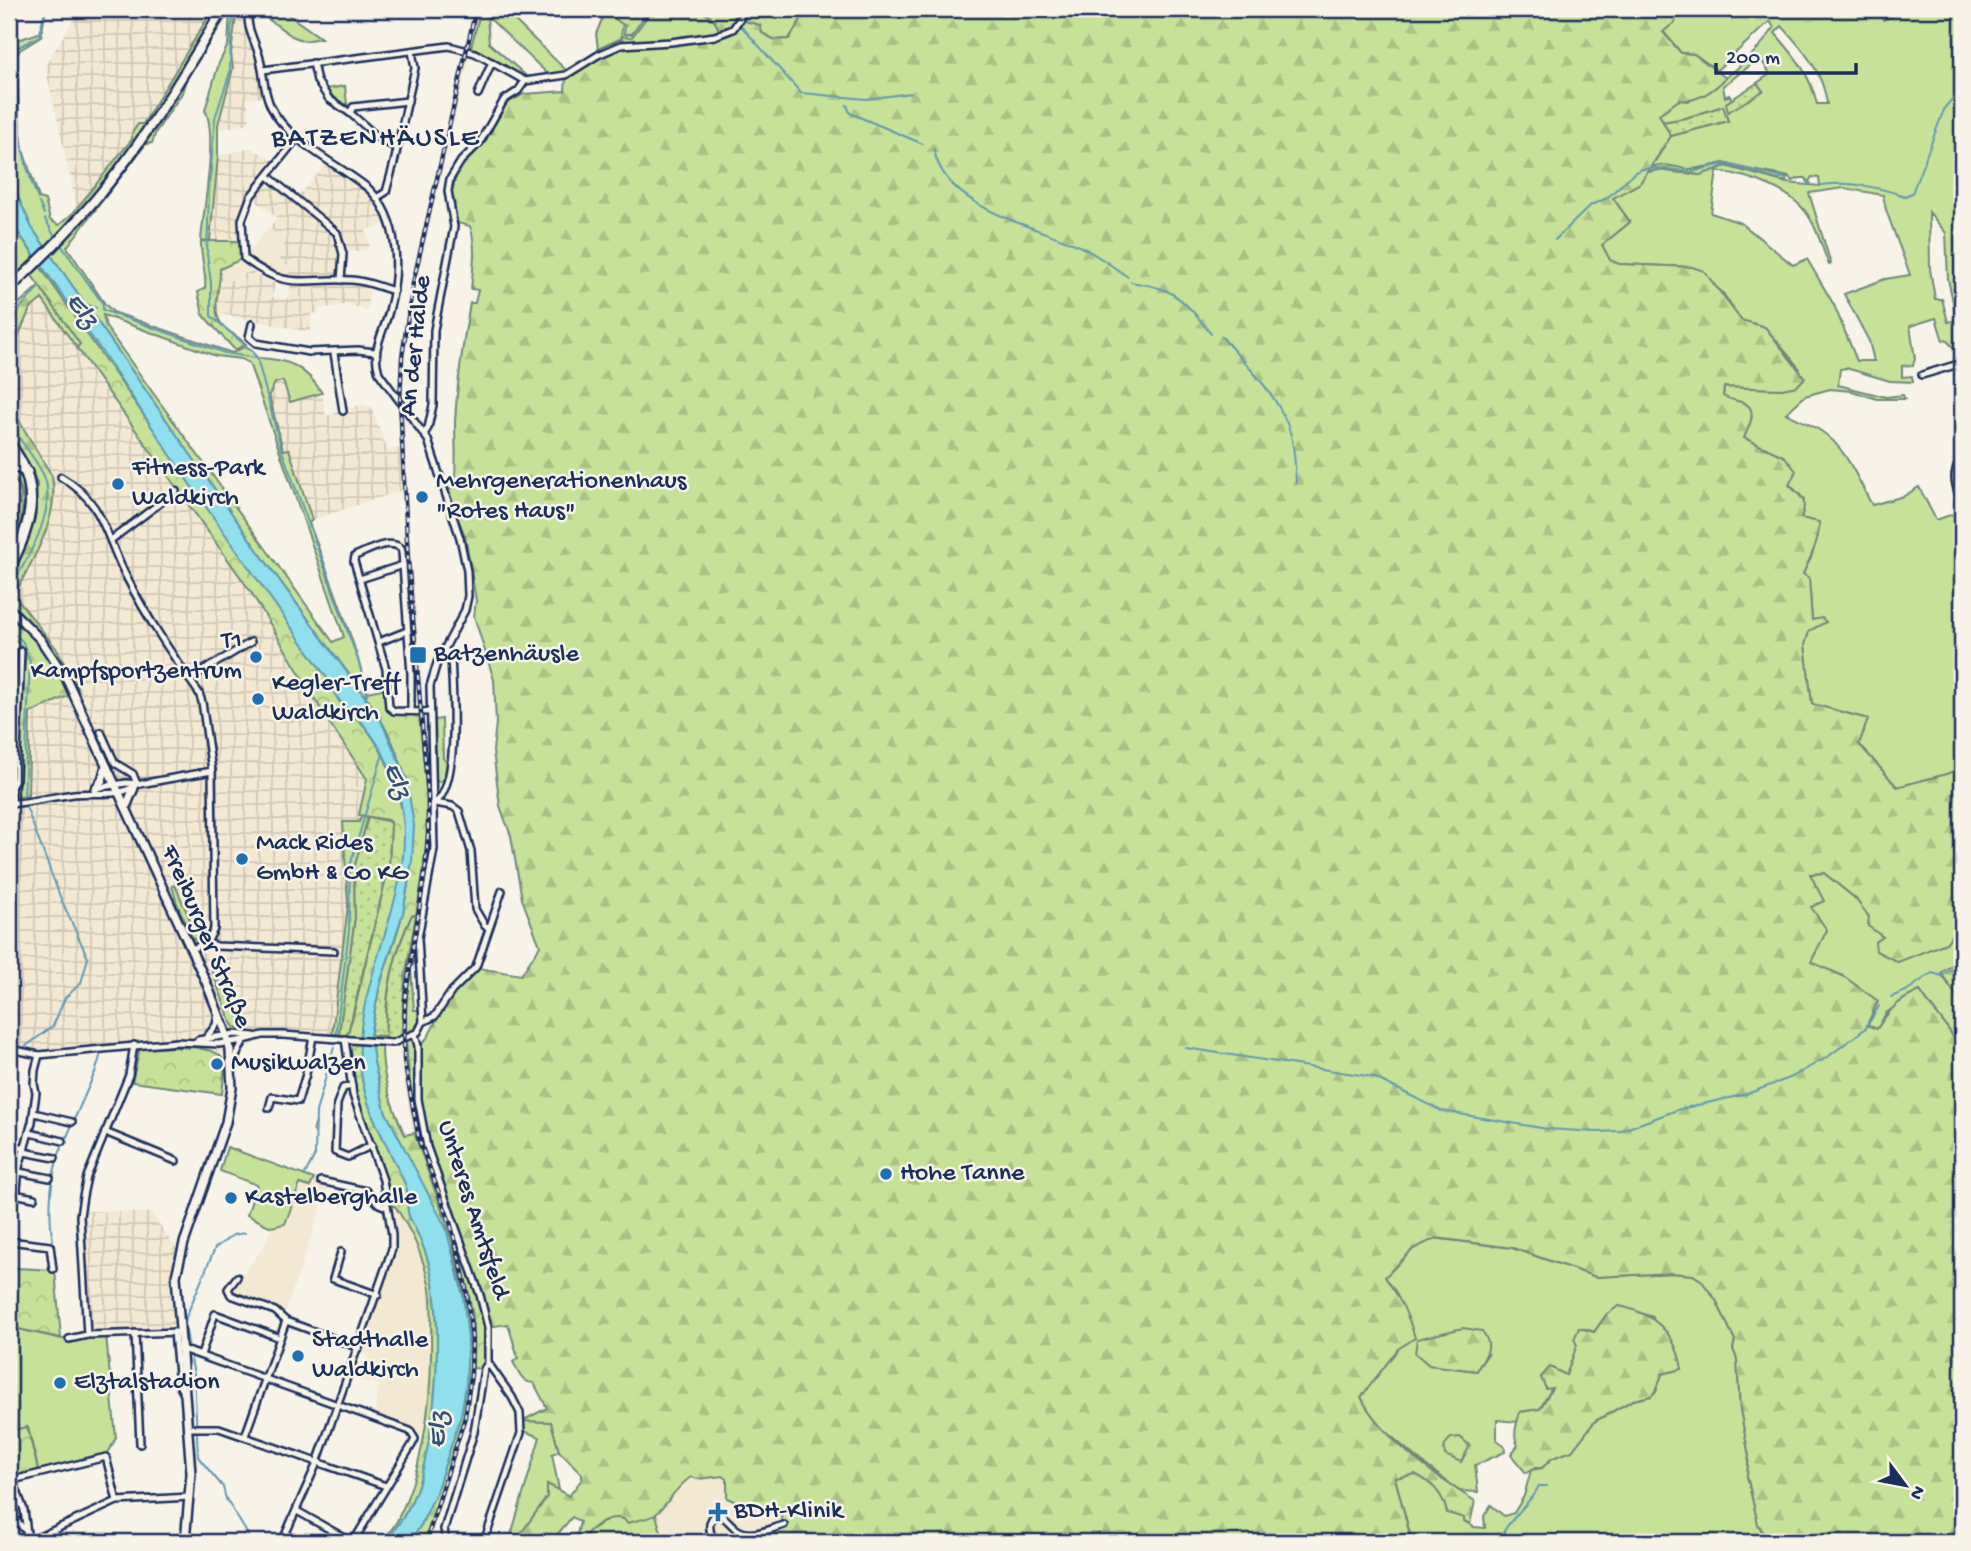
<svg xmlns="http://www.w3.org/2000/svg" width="1971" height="1551" viewBox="0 0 1971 1551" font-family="'Gochi Hand',sans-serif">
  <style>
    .built { fill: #f3e8d2 }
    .industrial { fill: url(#industrial-grid) }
    .grass { fill: #c6e198; stroke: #70887b; stroke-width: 2; fill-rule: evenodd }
    .forest { fill: url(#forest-firs); stroke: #70887b; stroke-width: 2 }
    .wetland { fill: url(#wetland-marsh); stroke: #70887b; stroke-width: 2 }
    .park { fill: url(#park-crowns); stroke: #70887b; stroke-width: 2 }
    .garden { fill: url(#garden-dots); stroke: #70887b; stroke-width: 2 }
    .water { fill: #8fdfec; stroke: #6199b3; stroke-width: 2 }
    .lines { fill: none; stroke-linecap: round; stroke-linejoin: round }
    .stream { stroke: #6199b3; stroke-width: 2 }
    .minor-casing { stroke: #1b2f5e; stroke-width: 10 }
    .tertiary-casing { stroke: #1b2f5e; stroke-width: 12 }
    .secondary-casing { stroke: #1b2f5e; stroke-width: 13 }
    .trunk-casing { stroke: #1b2f5e; stroke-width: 14 }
    .minor { stroke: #f7f3e8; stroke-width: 5 }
    .tertiary { stroke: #f7f3e8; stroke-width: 7 }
    .secondary { stroke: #f7f3e8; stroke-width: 8 }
    .trunk { stroke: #f7f3e8; stroke-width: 9 }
    .rail-casing { stroke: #1b2f5e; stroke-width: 4.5 }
    .rail { stroke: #f7f3e8; stroke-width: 2; stroke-dasharray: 5; stroke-linecap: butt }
    .poi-dot { fill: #1f6fb2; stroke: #f7f3e8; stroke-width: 2.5 }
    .labels { text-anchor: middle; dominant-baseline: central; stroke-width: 5; stroke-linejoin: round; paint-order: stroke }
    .street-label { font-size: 26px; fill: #1b2f5e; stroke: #f7f3e8 }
    .poi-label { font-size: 26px; fill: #1b2f5e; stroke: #f7f3e8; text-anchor: start }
    .neighbourhood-label { font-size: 28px; letter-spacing: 2px; fill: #1b2f5e; stroke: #f7f3e8 }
    .water-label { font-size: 28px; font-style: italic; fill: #32527a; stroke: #f7f3e8 }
  </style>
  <defs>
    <pattern id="industrial-grid" width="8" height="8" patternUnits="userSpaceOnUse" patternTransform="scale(1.75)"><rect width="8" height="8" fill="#f3e8d2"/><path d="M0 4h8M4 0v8" fill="none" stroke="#d0c7b7"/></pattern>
    <pattern id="forest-firs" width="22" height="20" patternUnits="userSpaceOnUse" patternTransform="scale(1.75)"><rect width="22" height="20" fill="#c6e198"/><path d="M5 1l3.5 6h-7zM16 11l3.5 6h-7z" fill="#aac185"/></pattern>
    <pattern id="wetland-marsh" width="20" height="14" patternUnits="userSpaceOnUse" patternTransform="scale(1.75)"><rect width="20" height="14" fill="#c6e198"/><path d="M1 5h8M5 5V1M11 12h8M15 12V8" fill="none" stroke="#aac185"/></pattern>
    <pattern id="park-crowns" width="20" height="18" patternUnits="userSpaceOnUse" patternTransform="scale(1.75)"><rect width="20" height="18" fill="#c6e198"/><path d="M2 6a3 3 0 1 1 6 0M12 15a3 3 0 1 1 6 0" fill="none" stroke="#aac185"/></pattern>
    <pattern id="garden-dots" width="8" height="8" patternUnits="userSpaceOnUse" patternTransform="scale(1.75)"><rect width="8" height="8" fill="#c6e198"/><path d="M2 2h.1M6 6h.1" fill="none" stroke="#aac185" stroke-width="1.8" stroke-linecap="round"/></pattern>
  </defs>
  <rect width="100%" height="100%" fill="#f7f3e8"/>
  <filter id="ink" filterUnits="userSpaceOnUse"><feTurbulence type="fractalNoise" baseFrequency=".0143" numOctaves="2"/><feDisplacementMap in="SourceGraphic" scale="14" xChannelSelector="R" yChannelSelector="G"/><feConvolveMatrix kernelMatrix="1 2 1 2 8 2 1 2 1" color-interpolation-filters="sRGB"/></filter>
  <g filter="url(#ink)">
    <g class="built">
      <path d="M473,9H481L415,283L404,357L402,404V447L416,612H418L416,621L421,658L419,659L421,689L430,794L431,834L427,872L409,977L406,1039L412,1100L418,1099L458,1237L474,1334L470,1408L430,1542H424L464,1413L469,1369L470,1336L464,1289L454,1242L412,1128L402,1067L401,1041L405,977L423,873L427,834L426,795L404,518L398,399L404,328L412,282Z"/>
      <path d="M269,228L285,242L291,269L283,279L257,267L221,284L220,269L244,258Z"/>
      <path d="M313,1180L329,1185L285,1312L233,1294L231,1289L264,1247L271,1227L285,1223L300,1183L310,1187Z"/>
      <path d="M395,1205L413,1232L430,1287L431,1391L423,1436L374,1419L379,1384L353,1379L357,1366L371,1374L377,1365L373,1363L374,1360H366L368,1356L361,1354L365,1344L361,1343L392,1249L387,1207Z"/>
      <path d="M723,1476L727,1479V1498L730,1500L747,1507L756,1508L776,1505L784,1525L769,1529L770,1542H664L656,1515L680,1484L692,1479Z"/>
    </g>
    <g class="industrial">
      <path d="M80,9H186L206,21L143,124H138L132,133V139L77,207L45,66Z"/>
      <path d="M237,9H241L242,21L257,62L263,97L247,99L250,123L218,130L233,68L231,53Z"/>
      <path d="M251,148L275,161L264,175L295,200L326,164L369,189L390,222L366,230L370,248L343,254L341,280L370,282L367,311L349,304L319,309L318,313L311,314V332L216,313L221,284L251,271L261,278L275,283L272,297L287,299L292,280L283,279L291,269L275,255L285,242L269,228L277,218L250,196L245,205L243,241L210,240L218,156Z"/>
      <path d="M42,299L251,592L325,716L367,779L359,822L343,823L348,905L332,1033L347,1037L337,1043L273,1039L261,1040L244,1049L220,1054L212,1050L176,1047L100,1050L35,1058L9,1047V634L25,650L19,781L16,788L28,796L30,713L79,691L56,648L14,595L44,539L52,476L9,404V357L31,309Z"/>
      <path d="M283,381L290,402L322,393L326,416L363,404L371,407L388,451L399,448L403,490L312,520L289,449L283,450L269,395L275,383Z"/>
      <path d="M85,1211L151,1213L157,1221L176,1248L170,1289L175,1324L172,1327L92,1330L85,1234Z"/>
    </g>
    <g class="grass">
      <path d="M9,9H15V37L21,39L39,33L46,9L41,37L20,50L17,55L19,115L23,150L39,198L45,200L50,220L59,225L73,213L132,139V133L138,124H143L213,9H237L231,53L233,68L218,125V156L210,240L201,241C203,210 218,134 205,110L219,63L228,45L230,11L186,79L182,93L156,132L152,143L146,144L67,247L105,304L113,312L232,353L244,347L252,351L257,358C288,359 305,366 322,393L290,402L283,381L275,383L269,395L283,450L289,449L312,520L309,523C319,549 370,680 366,697L258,551L32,228L18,197L9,164ZM103,315L216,356L241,359L249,363L344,637L333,642C258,537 181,433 106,327Z"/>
      <path d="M254,9H280L321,38L304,41L292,36Z"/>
      <path d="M481,9H503L569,73L552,78L487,16L489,43L531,80L525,81L470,51Z"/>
      <path d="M653,9C678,9 710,2 720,32L660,42L623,43L622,38L598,49L596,34L605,12L623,23L621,36L632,37Z"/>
      <path d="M741,9H798L804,11L802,18L789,39L775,40L762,33L760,25L740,20Z"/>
      <path d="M1678,9H1794L1795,11L1801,9H1878L1883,20L1909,9H1962V356L1946,340L1943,341L1936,318L1910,326L1915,359L1913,365L1902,366V377L1912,376L1913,382L1890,381L1846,368L1840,369L1838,385L1886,397L1903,395L1905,399H1877L1852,391L1830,389L1805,396L1786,413C1797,419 1810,424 1821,431C1846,447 1858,480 1872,505L1904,496L1919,487L1936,520L1962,511V690L1959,696L1962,716V767L1947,774L1897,787L1859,744L1868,719L1812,704L1805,645L1812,620L1809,579L1802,574L1811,558L1819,530L1801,518L1804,499L1789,484L1785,457L1744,438L1752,417L1745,403L1731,401L1723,397L1724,387L1782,389L1800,369L1765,327L1741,320L1722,292L1692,267L1619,264L1610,261L1602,245L1630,222L1613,198L1640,183L1647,172L1658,170L1699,175L1726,166L1787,183L1820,186L1819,178L1812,177L1808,183L1806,178H1800L1793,181L1789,177L1721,164L1687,170L1667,166H1652L1671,136L1728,121L1723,106L1686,118L1663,122L1659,114L1679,100L1689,101C1722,83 1752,60 1774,28L1770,21L1717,70L1694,54L1681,53L1663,31L1675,22ZM1782,26C1803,50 1823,71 1827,104H1817C1810,74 1795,56 1775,33ZM1760,58L1770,74L1757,83L1763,91L1726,103L1732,99L1729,95L1725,97L1723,86ZM1717,171C1750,176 1794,189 1811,220C1819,234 1823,251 1829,265L1831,264L1809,193L1844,188L1883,195L1886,210L1910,275L1885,279L1844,294L1869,341L1874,361H1857L1834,305L1807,259L1793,265L1741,223L1711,213ZM1929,212L1946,233L1948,279L1957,320L1948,322L1942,299H1935L1930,269Z"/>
      <path d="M9,211L18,232L36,259L31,274L9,296V280L15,268L12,267L9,260Z"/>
      <path d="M9,439C17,449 27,459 32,470C50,506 22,554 10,588L9,598V548L16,528L21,495L18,485L9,475C29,486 23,510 19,529L21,530L26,483L22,477L9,468V458L13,457L9,452Z"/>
      <path d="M362,815L368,817L354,869L355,918L339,1034H332L348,905L343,822H359Z"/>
      <path d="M1824,873L1856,899L1883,937L1897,962L1946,943L1962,923V959L1941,973L1962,1004V1055C1953,1030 1934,1013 1920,991L1886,1013L1877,1030L1867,1025L1878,1001L1843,976L1810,962V874Z"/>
      <path d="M175,885L194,929H209L208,937C202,942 199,942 193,939L177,904L172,886Z"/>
      <path d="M211,968L234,1005L246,1030L234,1027L231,1022Z"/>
      <path d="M227,1147L314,1179L310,1187L300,1184L285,1224L271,1227L247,1215L257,1185L220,1171Z"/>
      <path d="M1433,1238L1512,1248L1596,1277L1672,1273L1693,1275L1701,1280L1716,1300L1735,1340L1733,1349L1737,1359L1740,1409L1749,1456L1747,1476L1758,1524L1767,1539L1762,1542H1397L1410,1534L1395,1478L1415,1474L1431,1483L1445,1501L1464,1519V1521L1474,1527L1485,1528L1484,1516L1491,1505L1504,1516L1514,1513L1524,1496L1531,1470L1542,1468L1552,1458L1572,1451L1595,1421L1633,1400L1651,1396L1656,1391L1662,1374L1653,1317L1619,1306L1607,1314L1594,1332L1586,1329L1566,1376L1558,1371L1541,1377L1546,1388H1552L1540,1409L1521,1412L1517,1422L1497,1420V1440L1504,1445L1505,1452L1475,1465L1478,1492L1459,1491L1418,1459L1385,1431L1368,1411L1361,1397L1398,1349L1397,1294L1385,1277L1413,1249ZM1488,1354L1476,1371L1429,1365Z"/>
      <path d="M9,1327L62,1339L106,1335L116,1438L107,1455L39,1473L28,1427L9,1431Z"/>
      <path d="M522,1421L551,1422L559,1451L552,1454L559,1490L547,1484V1497L515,1542H509L540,1437L521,1430Z"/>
      <path d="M656,1515L664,1542L655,1539L647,1540V1542H581L590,1530L613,1517L633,1521Z"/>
    </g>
    <g class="forest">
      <path d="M699,9H741L740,20L760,25L762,33L775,40L789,39L802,18L804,11L798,9H944L955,17L963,9H1678L1675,22L1663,32L1681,53L1694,54L1726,78C1713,91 1697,103 1679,100L1659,114L1671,136L1640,183L1613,198L1630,222L1602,245L1610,260L1619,264L1692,267L1704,271L1741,320L1765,327L1805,378L1797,386L1782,389L1724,387L1723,396C1730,400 1737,400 1744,403C1759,409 1748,428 1744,438L1785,457L1796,471L1789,485C1802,498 1808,499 1801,518L1819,522C1820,540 1810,558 1803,574L1809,578L1812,620L1822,618L1826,622L1809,631L1805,645L1812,704L1868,719L1859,744L1897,787L1947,774L1962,767V923L1946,943L1898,962L1876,951L1875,942L1883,937L1868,926L1869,917L1856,899L1824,873L1810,874L1824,901L1811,907L1827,930L1811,962L1843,976L1878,1001L1867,1025L1877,1029C1889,1010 1898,1000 1920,991C1934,1013 1953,1030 1962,1055V1542H1762L1766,1538L1758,1524L1747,1476L1749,1456L1740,1409L1737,1359L1733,1349L1735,1340L1716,1300L1701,1280L1693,1275L1672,1273L1596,1277L1513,1248L1436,1238L1413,1249L1385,1277C1399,1296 1409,1315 1415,1338L1398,1349L1361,1397C1380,1437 1438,1478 1475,1501L1470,1524L1464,1521V1518L1447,1513C1443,1493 1432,1483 1415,1474L1395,1478L1410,1535L1397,1542H770L769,1529L784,1524L776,1505L747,1507L727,1498V1479L723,1476L698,1479L691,1477C674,1488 667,1506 655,1515C650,1518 634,1521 627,1523L624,1519C607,1514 589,1528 581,1542H575L580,1522L572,1517L551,1542H515L547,1497V1484L569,1496L582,1479V1474L559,1451L551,1422L522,1421L547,1408L534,1383C522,1383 519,1372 513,1362L518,1358L508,1324L488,1327L446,1205L421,1122L418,1046L421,1045C429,1038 431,1031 436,1021C446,1000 462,984 478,968L521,975L540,946L522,899L511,836L500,806L493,751L496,723L494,680L474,616L476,600L465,536L447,491L454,487C457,465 455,443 455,422C457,382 463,343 470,303H475L478,290L471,289C473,268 477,247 470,226L457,223L451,194L458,170L483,145L507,103L524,94L565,91L566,75L622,47L721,34L714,19Z"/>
      <path d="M40,285L80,344L77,348L42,299L30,309L9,357V312Z"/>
      <path d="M9,404L52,476C60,518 33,559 14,595L56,648L79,691L30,713L28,796L16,797V788L19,781L25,650L9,634L10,588L35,517L37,484L32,469L9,439Z"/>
      <path d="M9,468C35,481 27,507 22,530L19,529C23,510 29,486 9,475Z"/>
      <path d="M1962,959V969L1959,972L1962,1004L1941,973Z"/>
      <path d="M370,1035L386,1036V1043L382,1047C382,1076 392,1108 405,1135L414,1133C445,1220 480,1297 468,1393C461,1444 440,1494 424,1542H409L421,1525L435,1495L461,1415L466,1385L468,1338L463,1295L454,1253L426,1191L385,1111L374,1062Z"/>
      <path d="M1619,1306C1654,1313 1676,1333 1682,1369L1662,1374L1656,1391L1651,1396L1633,1400L1595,1421L1572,1451L1552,1458L1542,1468H1535L1526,1473L1511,1455L1518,1445C1512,1436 1517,1422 1520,1412L1540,1409L1552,1388L1546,1389L1541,1377L1550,1367L1566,1375L1577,1345L1574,1339L1579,1328L1594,1332L1607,1314Z"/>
      <path d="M1463,1328L1482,1331C1496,1350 1483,1355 1477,1371L1429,1365L1415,1353L1417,1339Z"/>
      <path d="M1460,1437L1470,1446L1461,1462L1445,1455C1443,1447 1445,1443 1451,1438Z"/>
    </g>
    <path class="wetland" d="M1724,163L1761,173L1784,176L1787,178L1786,182L1726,166L1700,175L1658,170L1647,172C1657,157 1681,171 1696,169C1706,168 1716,164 1724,163Z"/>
    <g class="park">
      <path d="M345,86L347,104L339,103L326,89Z"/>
      <path d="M201,241H243L244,258L220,269C221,289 209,312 224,327C231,333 240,338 246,344L235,350L203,315L198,292L205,288C207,273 200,257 201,241Z"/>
      <path d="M39,265L327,678C332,687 336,699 343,706C350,714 359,719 366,728C385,753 396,780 402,811C420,898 350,983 361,1072C366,1113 390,1149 406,1186C409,1196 407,1203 408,1212C409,1218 414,1226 417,1232C423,1245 428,1258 431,1272C444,1329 436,1450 411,1503C404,1518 395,1530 384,1542H381C386,1536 393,1529 397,1521C425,1466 432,1398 431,1337C431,1320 433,1301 429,1284C422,1253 412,1232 395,1206L387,1207L383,1180L359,1116L345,1039L352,1020L389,865L391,822L388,820L359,815L367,779L325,716L251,592L77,348L80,344L31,274Z"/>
      <path d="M386,688L387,709L393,713L419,715C423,754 428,794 427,834C426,861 421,888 416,915H412C394,952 384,995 386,1036L370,1035C374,1018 376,1000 381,983C387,959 398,936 403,911C421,832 415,765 366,697L367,692Z"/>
      <path d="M442,719L443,758L447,763L444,779L439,782L436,780L435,720Z"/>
      <path d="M414,945L415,960L411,968L414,1010H420V1020L410,1035L416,1045L415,1100L412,1101C410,1081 407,1060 406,1040C404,1008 409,976 414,945Z"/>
      <path d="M192,1047C230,1053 226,1058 222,1094L132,1082L140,1048Z"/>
      <path d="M458,1237L486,1318L488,1363L484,1369L473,1368V1316L457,1240Z"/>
      <path d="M9,1259L16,1268L55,1270L61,1338L9,1327Z"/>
      <path d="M27,1427L39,1473L13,1480L9,1472V1431Z"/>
    </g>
    <g class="garden">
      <path d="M608,9H650L632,34H624L625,26L605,12Z"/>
      <path d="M1757,83L1763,91L1728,112L1726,103Z"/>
      <path d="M1723,106L1728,121L1671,136L1663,122L1686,118Z"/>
      <path d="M368,817L391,822L389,865L347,1037L339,1034L355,918L354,869Z"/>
      <path d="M412,915H416L405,977L401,1041L386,1043C384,999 393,955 412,915Z"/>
    </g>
    <path class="water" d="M9,164L18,197L32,228L258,551L379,716L406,777L414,825L412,861L403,913L380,984L370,1035L374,1062L385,1111L446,1228L463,1295L468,1338L466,1385L461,1415L435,1495L421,1525L409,1542H384C395,1530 404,1518 411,1503C436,1450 444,1329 431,1272C428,1257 423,1245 417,1232C414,1226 409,1218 408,1212C407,1203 409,1196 406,1186C390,1149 366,1113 361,1072C350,984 413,905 403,816C399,783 384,749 363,724C346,704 338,706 327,678L187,480L105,356L18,232L9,211Z"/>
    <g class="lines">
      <g class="stream">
        <path d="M235,9L231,29L230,72L215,118L209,193L207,254L211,283V316L252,351L257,358L281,448L358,660L367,692L365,699"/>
        <path d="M733,9L734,18L801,93L866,99L911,93"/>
        <path d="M847,105L850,113L923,144"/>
        <path d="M934,149C943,207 1031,225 1077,245C1095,253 1112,266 1128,277"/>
        <path d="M1807,185L1811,183"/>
        <path d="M1822,185C1851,181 1877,187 1905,196L1912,193L1945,107L1956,95L1962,98"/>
        <path d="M38,199C18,152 16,105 15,55L17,48L40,36L45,9"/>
        <path d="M39,203L44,214"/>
        <path d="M45,219L55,237"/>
        <path d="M1555,240L1591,205L1607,198L1635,172L1643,169L1658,168L1693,172L1713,166L1728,165L1787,179"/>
        <path d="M61,245L103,304V310L225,353L256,358"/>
        <path d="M1131,282C1140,284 1150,285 1159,288C1182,295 1197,316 1211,334"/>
        <path d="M84,304L96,308"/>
        <path d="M9,326L22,306L38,288"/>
        <path d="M1222,337C1247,366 1280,396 1291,435C1295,451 1295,468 1296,484"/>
        <path d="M9,424C20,440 34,456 43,474C59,507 28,558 11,587"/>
        <path d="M9,629L23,642L30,662L24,799"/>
        <path d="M1962,962C1955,971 1956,985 1962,995"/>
        <path d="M1891,997L1906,991L1932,973L1942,976L1960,963"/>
        <path d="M336,1034L349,930L350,866L383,753"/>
        <path d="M1186,1048L1373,1077L1442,1111L1547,1129L1597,1132L1620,1131L1680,1109L1747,1094L1792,1077L1829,1056L1866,1028L1879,1006"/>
        <path d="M22,1049L53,1026L65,998L81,983L88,958L61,899L25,804"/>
        <path d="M12,1065L15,1063L18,1052"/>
        <path d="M9,1069L12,1068L13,1055L17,1053"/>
        <path d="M74,1120L96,1070L102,1050"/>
        <path d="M315,1133L313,1130L316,1123"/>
        <path d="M66,1139L72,1125"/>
        <path d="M305,1174L315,1155L316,1112L334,1047"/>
        <path d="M245,1233L233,1235L215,1248L186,1317L185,1326L194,1375L198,1457L223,1487L226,1499L247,1533L250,1542"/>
        <path d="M53,1245C48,1210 49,1176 63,1144"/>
        <path d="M9,1269C15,1283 15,1297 9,1311"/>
        <path d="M1499,1542C1506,1520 1528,1507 1539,1486H1547"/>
      </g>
      <defs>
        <g id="minor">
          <path d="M313,63L317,81L329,99L350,113L381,140L397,148"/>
          <path d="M263,70L449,46L475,53L525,81"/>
          <path d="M525,81L566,75L598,55L621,45L671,42L715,36L733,29L746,9"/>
          <path d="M478,94L492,62"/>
          <path d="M350,113L353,107L408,101"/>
          <path d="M298,137L251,196L242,220L244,258C288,292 302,278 352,280C367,281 380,287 394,291"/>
          <path d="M268,176L337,233L343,254L341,280"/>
          <path d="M378,197L386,192L394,163L415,68L412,51"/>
          <path d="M252,324L249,337L256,343L309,352L358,350L375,352"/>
          <path d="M334,353L343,411"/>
          <path d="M1922,375L1962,363"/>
          <path d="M424,434L428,428L433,405L434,330L454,227L448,191L450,179L461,161L480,142L504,100L518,91L525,81"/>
          <path d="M61,477C105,502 105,537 127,578C147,618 173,656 199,693L202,702L212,771L214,929L207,943L191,949"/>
          <path d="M1960,499C1955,483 1951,474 1962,458"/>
          <path d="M111,540L176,491"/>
          <path d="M360,579L403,565"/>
          <path d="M379,642L407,631"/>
          <path d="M189,679L251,642"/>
          <path d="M411,711V674L402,552L401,548C388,538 368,551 355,556L354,561L386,669L389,707L394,711L429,712"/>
          <path d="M101,732L115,763L133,774L137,784"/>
          <path d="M96,788L126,783L140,784L212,771"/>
          <path d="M435,803C461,784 452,687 451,655L444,650"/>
          <path d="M435,803L452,806L459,811L471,851L475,909L485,926L489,927"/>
          <path d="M9,804C31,802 52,797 74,794C93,792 122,798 137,784"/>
          <path d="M12,804L11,787L16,779L21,651"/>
          <path d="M207,943L217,946L334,951"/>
          <path d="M423,1022L435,1016L452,991L476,967L502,891"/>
          <path d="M415,1035L418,1046V1099L427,1147L480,1295L488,1327V1363L512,1397L520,1413L521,1433L484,1542"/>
          <path d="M206,1038L216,1025L218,1014"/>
          <path d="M198,1040L235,1034L254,1036"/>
          <path d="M9,1051L15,1050L39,1055L177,1042L219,1044L244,1040"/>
          <path d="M232,1065L244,1040L263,1035H283L393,1043L418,1032L423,1022L418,938L434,849L430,686L437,663L465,610L468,596L467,571L460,538L428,440L379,373C371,348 383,335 389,311C400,271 400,220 369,189C340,165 288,142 271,107C263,91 264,72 259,55C254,39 245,26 249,9"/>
          <path d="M352,1086L343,1088L337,1104L335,1152L348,1157L372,1145"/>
          <path d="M269,1108L272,1097L298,1101L306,1074L313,1037"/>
          <path d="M34,1113L72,1122"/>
          <path d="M105,1132L176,1161"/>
          <path d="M30,1133L63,1141"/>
          <path d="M9,1145L25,1148"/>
          <path d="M24,1152L55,1158"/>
          <path d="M19,1172L50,1178"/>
          <path d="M321,1181L366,1191L379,1204L387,1207"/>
          <path d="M9,1193L34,1198"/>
          <path d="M9,1218L17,1190L19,1167L32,1122L36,1093L34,1084L35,1070L39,1055"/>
          <path d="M9,1241L50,1246L53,1269"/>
          <path d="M341,1252L333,1279L378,1295"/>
          <path d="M237,1277L228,1289L231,1295L275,1311L286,1321L359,1348"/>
          <path d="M174,1332L179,1385L184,1394"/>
          <path d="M135,1333L140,1444"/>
          <path d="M87,1335L80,1216L83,1196L87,1177L129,1075L134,1045"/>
          <path d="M69,1339L87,1335L180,1332"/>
          <path d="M182,1349L410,1431L415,1439L412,1445L353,1542"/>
          <path d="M201,1355L215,1314L280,1338"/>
          <path d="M189,1428H219L386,1486"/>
          <path d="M245,1436L286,1321"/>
          <path d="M297,1511L352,1542"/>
          <path d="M9,1513L26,1531"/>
          <path d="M27,1533L24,1510L13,1480L106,1457L117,1501"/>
          <path d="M560,1541V1542"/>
          <path d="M28,1542L117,1501L190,1497"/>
          <path d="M282,1542L317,1463L392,1249V1235L383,1180L353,1095L345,1039"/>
          <path d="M446,1542L444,1529L474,1432L484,1369L488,1363"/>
          <path d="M715,1542C709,1532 706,1520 718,1513C725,1517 729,1523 735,1528C749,1540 769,1529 784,1525"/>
        </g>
        <g id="tertiary">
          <path d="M9,608L40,639L66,678L206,982L225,1030L230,1050L232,1088L226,1122L184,1243L176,1276L191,1473L185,1542"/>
          <path d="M95,789L102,780L106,766"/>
          <path d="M126,807L134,788"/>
        </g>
        <path id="secondary" d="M9,289C52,249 93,206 128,158C163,110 192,60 223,9"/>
        <g id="trunk">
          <path d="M9,444C43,485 32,525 9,568"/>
          <path d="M9,463L27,472"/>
        </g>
      </defs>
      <use href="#minor" class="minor-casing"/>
      <use href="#tertiary" class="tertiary-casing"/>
      <use href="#secondary" class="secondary-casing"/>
      <use href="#trunk" class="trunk-casing"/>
      <use href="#minor" class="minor"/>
      <use href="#tertiary" class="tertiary"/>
      <use href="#secondary" class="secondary"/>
      <use href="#trunk" class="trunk"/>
      <defs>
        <path id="rail" d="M426,1542L465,1417L471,1375L472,1339L467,1293L462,1269L450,1222L419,1140L404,1060L405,999L425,872L428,834V795L408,560L400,402L402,357L413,283L476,9"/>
      </defs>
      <use href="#rail" class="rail-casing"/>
      <use href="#rail" class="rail"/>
    </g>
  </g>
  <g class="poi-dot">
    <circle cx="118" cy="484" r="7"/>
    <circle cx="422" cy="497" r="7"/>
    <rect x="409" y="646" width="18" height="18" rx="3.5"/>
    <circle cx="256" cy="657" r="7"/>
    <circle cx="258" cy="699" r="7"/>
    <circle cx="242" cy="859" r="7"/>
    <circle cx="217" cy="1064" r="7"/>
    <circle cx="886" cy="1174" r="7"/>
    <circle cx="231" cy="1198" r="7"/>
    <circle cx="298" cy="1356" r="7"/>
    <circle cx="60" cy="1383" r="7"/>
    <path d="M714.5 1501.5h7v7h7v7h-7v7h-7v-7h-7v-7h7z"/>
  </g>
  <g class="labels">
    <g class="street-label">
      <text transform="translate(417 346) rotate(-84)">An der Halde</text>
      <text transform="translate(205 937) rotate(67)">Freiburger Straße</text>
      <text transform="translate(472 1210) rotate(72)">Unteres Amtsfeld</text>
    </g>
    <g class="poi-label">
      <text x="132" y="469">Fitness-Park<tspan x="132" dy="30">Waldkirch</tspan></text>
      <text x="436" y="482">Mehrgenerationenhaus<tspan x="436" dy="30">"Rotes Haus"</tspan></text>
      <text x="242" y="642" text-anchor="end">T1<tspan x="242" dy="30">Kampfsportzentrum</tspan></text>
      <text x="434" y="655">Batzenhäusle</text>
      <text x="272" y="684">Kegler-Treff<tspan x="272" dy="30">Waldkirch</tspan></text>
      <text x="256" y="844">Mack Rides<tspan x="256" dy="30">GmbH &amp; Co KG</tspan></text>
      <text x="231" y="1064">Musikwalzen</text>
      <text x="900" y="1174">Hohe Tanne</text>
      <text x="245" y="1198">Kastelberghalle</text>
      <text x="312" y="1341">Stadthalle<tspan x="312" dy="30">Waldkirch</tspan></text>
      <text x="74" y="1383">Elztalstadion</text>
      <text x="734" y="1512">BDH-Klinik</text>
    </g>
    <g class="neighbourhood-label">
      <text x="376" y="139">BATZENHÄUSLE</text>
    </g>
    <g class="water-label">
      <text transform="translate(81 311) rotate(55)">Elz</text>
      <text transform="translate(396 781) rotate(70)">Elz</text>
      <text transform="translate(439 1430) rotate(-85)">Elz</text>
    </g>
  </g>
  <rect width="1971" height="1551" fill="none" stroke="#f7f3e8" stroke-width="35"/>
  <rect x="18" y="18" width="1936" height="1516" fill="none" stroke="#1b2f5e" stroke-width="2.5" filter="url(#ink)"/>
  <g transform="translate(1905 1485) rotate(122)" stroke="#f7f3e8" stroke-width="5" paint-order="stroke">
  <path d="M0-5L12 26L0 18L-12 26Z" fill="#1b2f5e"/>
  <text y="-10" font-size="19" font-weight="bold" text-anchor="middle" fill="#1b2f5e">N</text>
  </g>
  <path d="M1716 63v10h140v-10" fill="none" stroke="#1b2f5e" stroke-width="3.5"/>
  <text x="1726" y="63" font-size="21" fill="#1b2f5e" stroke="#f7f3e8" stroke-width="5" paint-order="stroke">200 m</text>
</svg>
